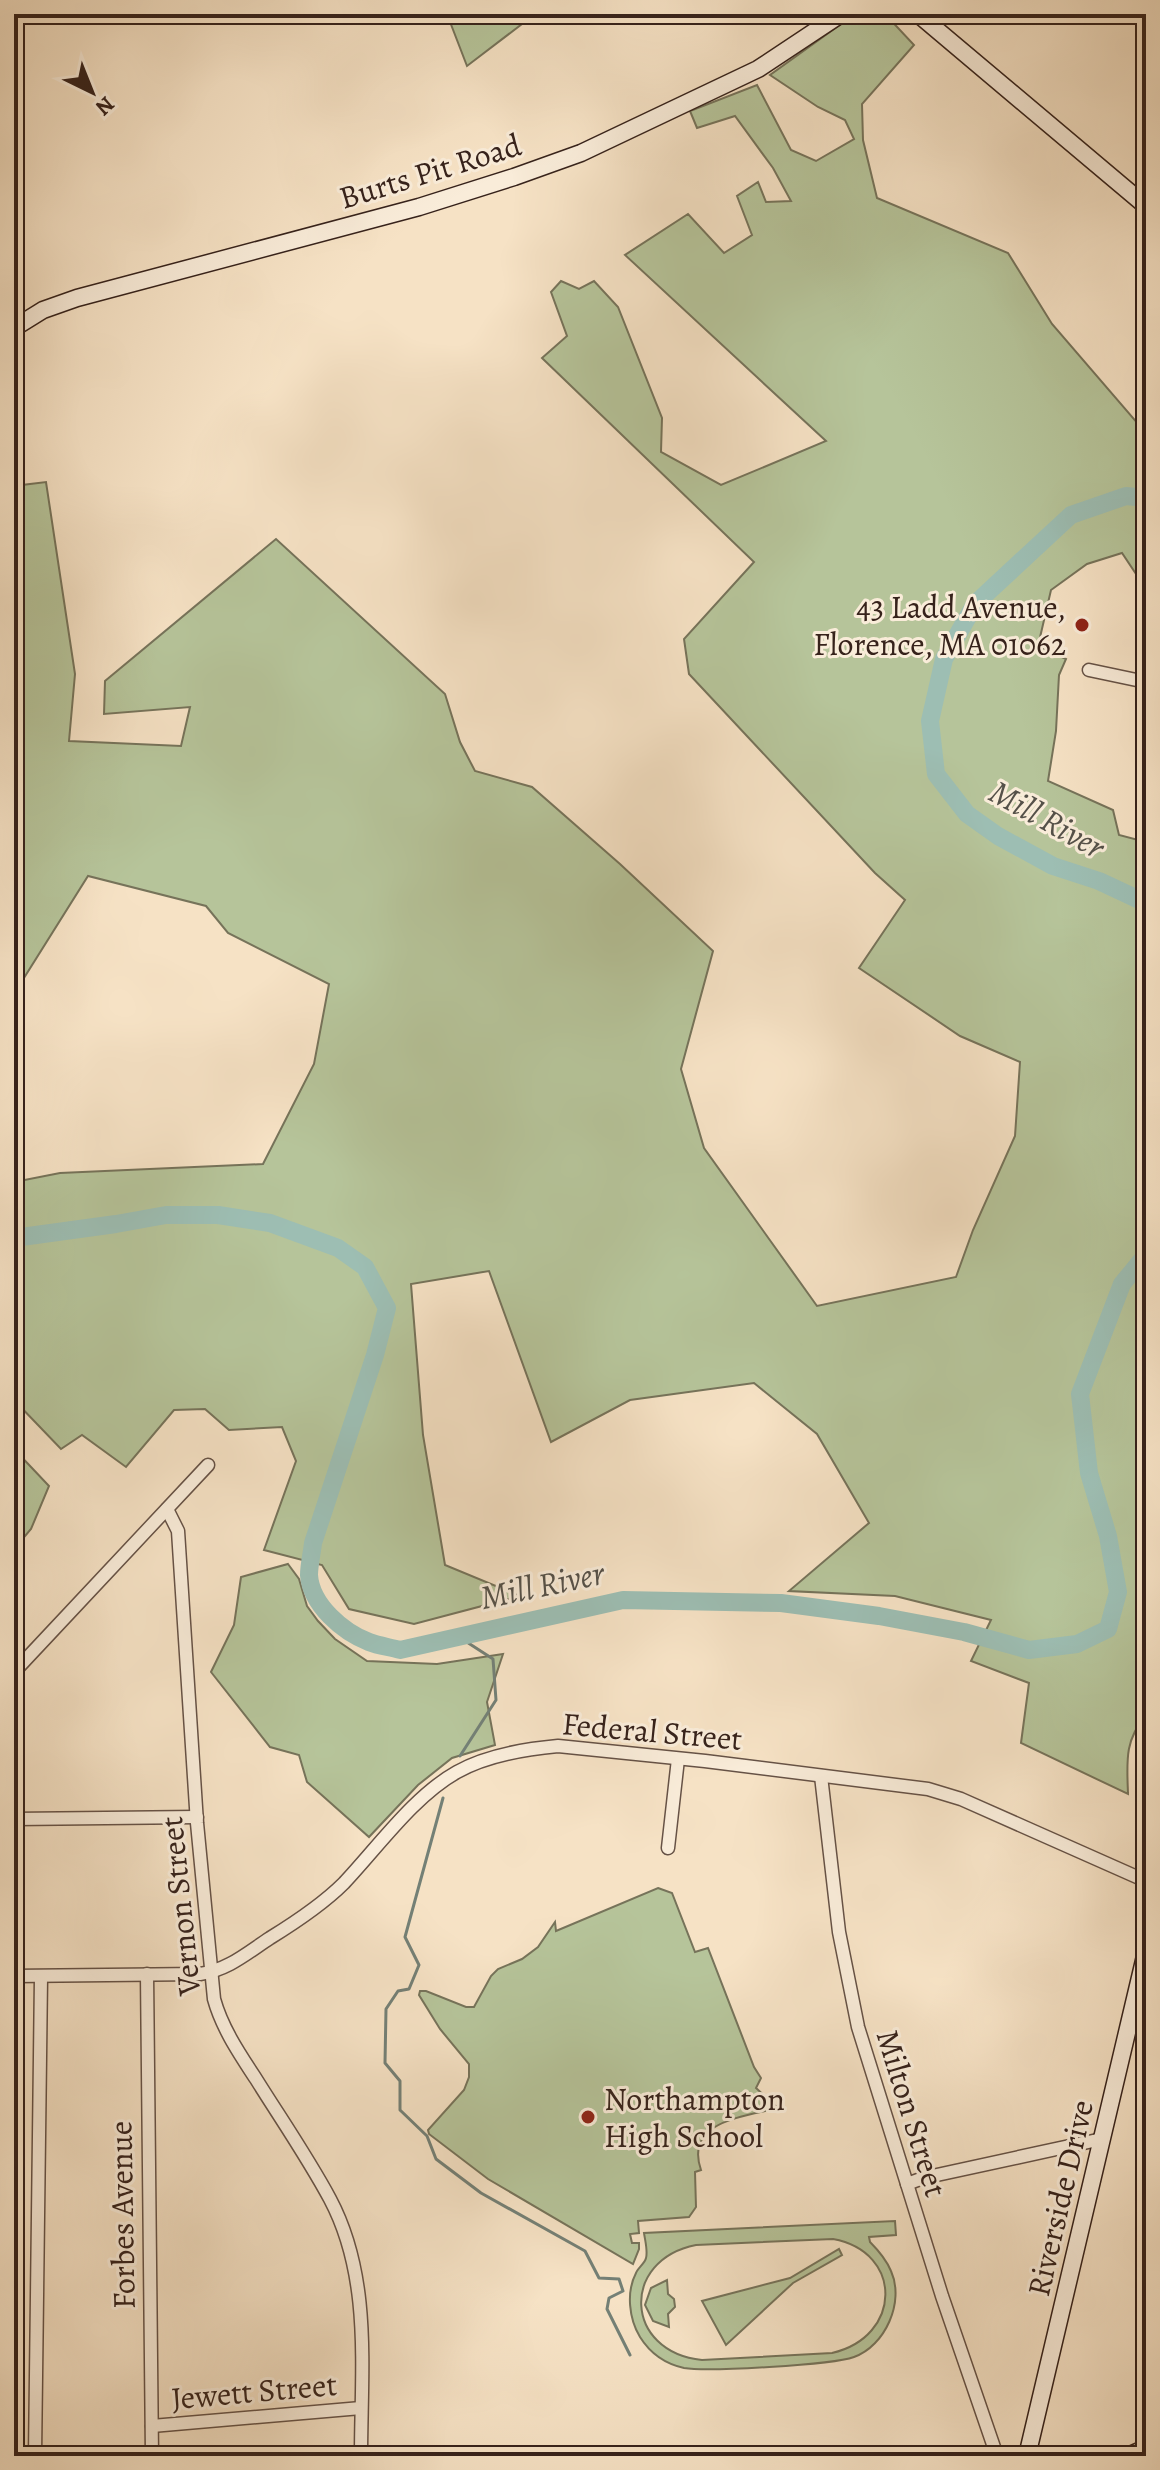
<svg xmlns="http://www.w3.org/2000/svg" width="1160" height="2470" viewBox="0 0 1160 2470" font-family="Alegreya,serif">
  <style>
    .green { fill: #b6c49a; stroke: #76735a; stroke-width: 2; fill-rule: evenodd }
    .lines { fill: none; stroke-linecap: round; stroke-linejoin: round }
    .stream { stroke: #748076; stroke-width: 3 }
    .river { stroke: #9dbeb3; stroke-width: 18 }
    .street-casing { stroke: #665246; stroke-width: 15 }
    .secondary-casing { stroke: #36221b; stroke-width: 19 }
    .street { stroke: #f9ecd9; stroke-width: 12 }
    .secondary { stroke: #f9ecd9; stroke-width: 16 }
    .poi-dot { fill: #8f2418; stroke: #f9ecd9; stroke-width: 3 }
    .labels { text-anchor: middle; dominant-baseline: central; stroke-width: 6; stroke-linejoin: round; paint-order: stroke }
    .street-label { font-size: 32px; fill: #36221b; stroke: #f9ecd9 }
    .poi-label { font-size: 32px; fill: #36221b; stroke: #f9ecd9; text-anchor: end }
    .water-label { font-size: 34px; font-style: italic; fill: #555149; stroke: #f9ecd9 }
  </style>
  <rect width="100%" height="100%" fill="#f6e2c5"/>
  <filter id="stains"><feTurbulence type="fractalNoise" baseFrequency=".0025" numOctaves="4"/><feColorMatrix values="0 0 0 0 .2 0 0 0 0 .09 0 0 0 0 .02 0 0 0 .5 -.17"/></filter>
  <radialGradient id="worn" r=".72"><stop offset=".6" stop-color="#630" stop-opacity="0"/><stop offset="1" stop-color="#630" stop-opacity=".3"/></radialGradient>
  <g class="green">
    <path d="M447,14H535L467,66Z"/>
    <path d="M855,14H885L914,45L862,104L863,140L877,198L1008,253L1052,324L1146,433V589L1122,553L1087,564L1051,590L1038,646L1066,659L1059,675L1056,731L1048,781L1113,810L1119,835L1146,842V1715C1124,1741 1127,1762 1128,1794L1021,1743L1029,1683L971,1661L991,1620L895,1596L789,1591L869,1523L817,1434L754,1383L630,1400L551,1442L489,1271L411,1284L423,1435L445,1565L520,1596L414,1624L349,1609L322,1565L264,1550L296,1461L282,1427L229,1430L205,1409L174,1410L126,1467L82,1435L61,1449L14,1400V1182L60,1173L263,1164L314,1064L329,984L228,933L206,906L88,876L17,989L14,988V486L46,482L75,674L69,741L181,746L190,707L104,714L105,681L276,539L445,694L460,742L475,771L532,787L620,864L713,951L681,1069L704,1148L817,1306L956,1277L973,1230L1015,1136L1020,1062L960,1036L859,968L905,900L875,873L689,674L684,639L754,562L542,358L567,336L551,292L561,281L579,289L594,281L618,307L662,418L661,452L721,485L826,441L625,255L688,214L724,253L752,235L737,196L758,182L766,202L791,201L773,168L735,116L697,128L690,111L757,85L791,150L816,161L854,139L845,120L818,107L770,75Z"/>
    <path d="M14,1449L49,1486L31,1529L14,1549Z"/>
    <path d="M288,1564L299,1579L307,1606L318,1621L335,1639L367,1661L437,1664L503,1654L487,1702L495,1745L452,1758L418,1785L369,1837L307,1782L299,1755L270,1747L211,1672L234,1625L241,1577Z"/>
    <path d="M658,1888L672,1893L695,1952L708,1948L754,2067L761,2078L756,2088L778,2108C744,2117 684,2121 701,2170L695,2172L696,2207L689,2217L638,2221L639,2233L630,2234L632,2243H639V2249L633,2264L488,2179L429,2134L428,2130L464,2090L469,2077V2064L440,2029L419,1995L420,1991H426L466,2007H474L491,1976L498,1969L522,1959L538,1947L555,1922L556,1931Z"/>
    <path d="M895,2221L896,2235L869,2237L870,2242C879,2251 886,2259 891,2271C905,2302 885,2346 854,2357C832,2365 707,2372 684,2368C666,2364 650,2353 640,2337C629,2319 626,2292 636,2273C638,2268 645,2263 646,2258C648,2251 645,2240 644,2233ZM833,2239C904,2252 902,2337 832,2353L702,2360C624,2352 620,2260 696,2245Z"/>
    <path d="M839,2249L842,2255L793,2283L726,2345L702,2301L790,2278Z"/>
    <path d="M667,2280L668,2294L674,2299L675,2307L668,2314L669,2327L653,2321L645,2305L651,2288Z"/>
  </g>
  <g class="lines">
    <g class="stream">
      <path d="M459,1637L493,1659L496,1700L460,1756"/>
      <path d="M443,1798L405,1937L419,1965L409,1989L398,1991L386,2009L385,2063L400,2081V2110L427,2136L436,2159L481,2193L585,2251L599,2278L619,2279L623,2291L609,2298L607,2309L630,2355"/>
    </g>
    <g class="river">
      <path d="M1146,498L1126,496L1071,515L975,604L944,659L930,721L936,774L967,814L998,836L1053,866L1099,881L1146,903"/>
      <path d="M14,1238L116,1224L166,1215H218L270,1223L338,1248L365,1267L387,1308L375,1355L313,1543C312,1553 309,1565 309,1575C311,1605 343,1632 369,1642C379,1646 390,1647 400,1650L623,1600L781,1603L879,1616L964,1632L1029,1650L1077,1644L1108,1629L1118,1592L1108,1536L1089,1473L1080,1394L1122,1284L1146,1255"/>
    </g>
    <defs>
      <g id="street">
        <path d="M1089,670L1146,682"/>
        <path d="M167,1509L178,1531L197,1823L214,1999C222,2028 239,2053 256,2079C281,2119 308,2158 330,2199C372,2278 361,2370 361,2456"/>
        <path d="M14,1672L208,1465"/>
        <path d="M821,1776L839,1932L858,2027L942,2296L997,2456"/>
        <path d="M14,1819L197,1817"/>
        <path d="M668,1848L678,1759"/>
        <path d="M147,1974L152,2456"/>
        <path d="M14,1976L200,1974C228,1970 247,1953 270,1938C296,1922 322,1905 344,1883C378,1847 414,1796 457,1772C487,1755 525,1749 558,1746L705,1761L928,1789L961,1799L1146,1881"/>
        <path d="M907,2184L923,2178L1102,2139"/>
        <path d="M152,2426L361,2408"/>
        <path d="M35,2456L41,1977"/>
      </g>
      <g id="secondary">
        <path d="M918,14L1146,206"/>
        <path d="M14,328L43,310L77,298L419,207L514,177L581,153L758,69L841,14"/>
        <path d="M1027,2456L1146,1952"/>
        <path d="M1128,2456L1146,2448"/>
      </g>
    </defs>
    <use href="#street" class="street-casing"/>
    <use href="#secondary" class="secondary-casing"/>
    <use href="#street" class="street"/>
    <use href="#secondary" class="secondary"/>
  </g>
  <g class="poi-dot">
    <circle cx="1082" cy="625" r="8"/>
    <circle cx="588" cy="2117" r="8"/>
  </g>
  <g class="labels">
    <g class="street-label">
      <text transform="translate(430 171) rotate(-17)">Burts Pit Road</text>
      <text transform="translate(652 1731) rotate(5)">Federal Street</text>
      <text transform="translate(180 1906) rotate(-96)">Vernon Street</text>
      <text transform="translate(912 2113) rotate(73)">Milton Street</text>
      <text transform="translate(1060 2198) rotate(-77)">Riverside Drive</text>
      <text transform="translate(122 2215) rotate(-91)">Forbes Avenue</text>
      <text transform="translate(254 2391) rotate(-5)">Jewett Street</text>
    </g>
    <g class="poi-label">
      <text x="1066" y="607">43 Ladd Avenue,<tspan x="1066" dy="37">Florence, MA 01062</tspan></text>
      <text x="604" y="2099" text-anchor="start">Northampton<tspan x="604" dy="37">High School</tspan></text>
    </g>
    <g class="water-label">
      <text transform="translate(1047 819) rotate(29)">Mill River</text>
      <text transform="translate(542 1585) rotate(-12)">Mill River</text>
    </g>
  </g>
  <rect width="1160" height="2470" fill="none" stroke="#f6e2c5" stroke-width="48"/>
  <rect x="16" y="16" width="1128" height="2438" fill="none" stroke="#36221b" stroke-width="4"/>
  <rect x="24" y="24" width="1112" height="2422" fill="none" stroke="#36221b" stroke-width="2"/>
  <g transform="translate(92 92) rotate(137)" stroke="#f9ecd9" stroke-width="6" paint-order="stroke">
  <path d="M0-6L14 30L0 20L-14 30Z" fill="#36221b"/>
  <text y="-12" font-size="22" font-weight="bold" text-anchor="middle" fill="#36221b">N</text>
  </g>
  <rect width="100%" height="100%" filter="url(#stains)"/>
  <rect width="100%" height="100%" fill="url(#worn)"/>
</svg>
